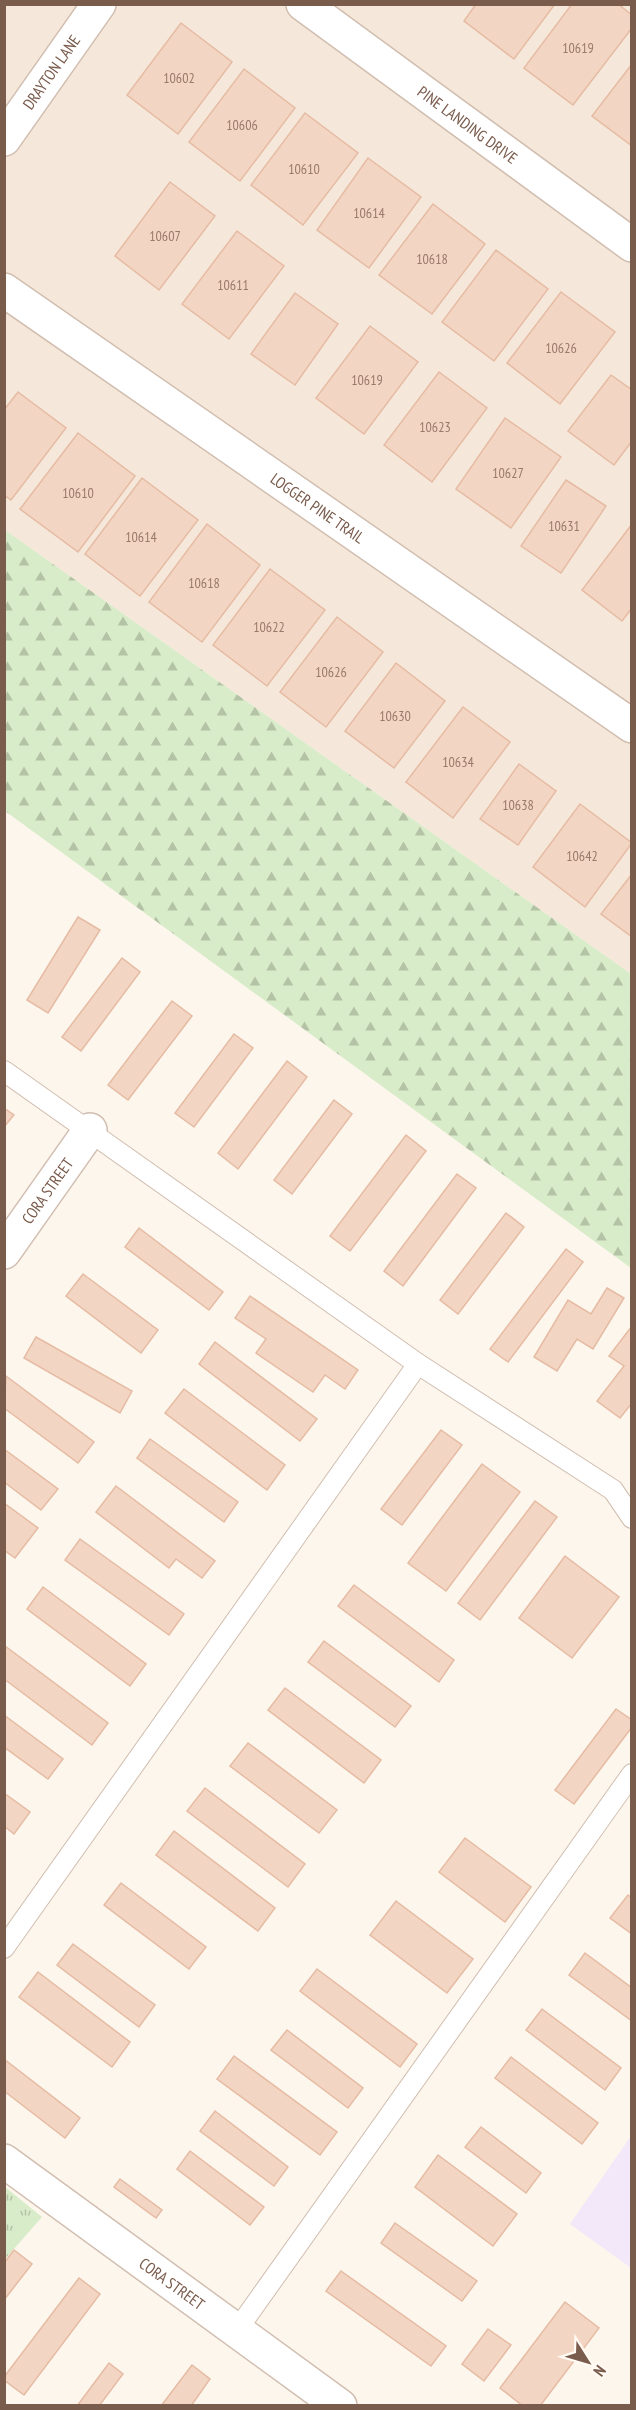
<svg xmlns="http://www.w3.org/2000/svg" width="636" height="2410" viewBox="0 0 636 2410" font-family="'PT Sans Narrow',sans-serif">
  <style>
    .residential { fill: #f5e8da }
    .education { fill: #f3e8fa }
    .grass { fill: url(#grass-tufts) }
    .forest { fill: url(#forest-firs) }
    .building { fill: #f3d5c3; stroke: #e6bba3; stroke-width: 1.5 }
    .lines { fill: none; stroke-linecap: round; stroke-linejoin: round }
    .service-casing { stroke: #d1beb0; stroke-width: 22 }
    .minor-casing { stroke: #d1beb0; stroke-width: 36 }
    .service { stroke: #fff; stroke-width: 20 }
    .minor { stroke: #fff; stroke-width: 33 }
    .labels { text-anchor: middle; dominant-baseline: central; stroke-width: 4.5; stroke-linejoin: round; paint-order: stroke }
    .number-label { font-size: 14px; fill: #987a6a }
    .street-label { font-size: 16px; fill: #7a5c4d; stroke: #fffaf3 }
  </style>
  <defs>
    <pattern id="grass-tufts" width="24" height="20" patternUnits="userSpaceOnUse" patternTransform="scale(1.5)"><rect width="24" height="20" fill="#d8ecc9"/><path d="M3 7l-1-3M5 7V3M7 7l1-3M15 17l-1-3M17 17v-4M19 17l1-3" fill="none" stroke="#b4c2a5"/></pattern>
    <pattern id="forest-firs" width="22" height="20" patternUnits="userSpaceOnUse" patternTransform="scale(1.5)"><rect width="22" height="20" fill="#d8ecc9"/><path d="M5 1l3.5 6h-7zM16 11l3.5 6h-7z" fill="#b4c2a5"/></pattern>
  </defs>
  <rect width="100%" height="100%" fill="#fdf6ec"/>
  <path class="residential" d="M5,5H631V974L5,530Z"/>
  <path class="education" d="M631,2136V2268L570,2224Z"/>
  <path class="grass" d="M5,2187L42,2217L5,2259Z"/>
  <path class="forest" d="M5,530L631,974V1268L5,811Z"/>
  <g class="building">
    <path d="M476,4H555L514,59L464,21Z"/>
    <path d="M572,4H618L632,15V28L573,105L524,68Z"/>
    <path d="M181,23L232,62L178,134L127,95Z"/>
    <path d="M632,64V146L592,116Z"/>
    <path d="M244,69L295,108L240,181L189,142Z"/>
    <path d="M305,113L358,153L303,225L251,185Z"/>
    <path d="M368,158L421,197L369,268L317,230Z"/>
    <path d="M170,182L215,216L159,290L115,256Z"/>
    <path d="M433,204L485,244L432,314L379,275Z"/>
    <path d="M237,231L284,266L229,339L182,304Z"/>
    <path d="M496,250L548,289L494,361L442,322Z"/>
    <path d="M561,292L615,332L560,404L507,363Z"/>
    <path d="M295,293L338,324L295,385L251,354Z"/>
    <path d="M370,326L418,362L364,434L316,398Z"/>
    <path d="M439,372L487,408L432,482L384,445Z"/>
    <path d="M611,375L632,390V441L614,465L568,431Z"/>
    <path d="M18,392L66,428L11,500L4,495V410Z"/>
    <path d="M505,418L561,457L511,528L456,489Z"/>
    <path d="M78,433L135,476L78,552L20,509Z"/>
    <path d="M142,478L198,520L140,596L85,554Z"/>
    <path d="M566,480L606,506L561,573L521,546Z"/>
    <path d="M207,524L260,565L202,642L149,602Z"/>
    <path d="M632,524V608L622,621L582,590Z"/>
    <path d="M270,569L325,610L267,686L213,645Z"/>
    <path d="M337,617L383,652L326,727L280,692Z"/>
    <path d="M396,663L445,701L394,768L345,731Z"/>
    <path d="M463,707L510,742L453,818L406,782Z"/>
    <path d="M519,764L556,791L518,845L480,819Z"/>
    <path d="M580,804L632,843L585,907L533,867Z"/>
    <path d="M632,874V937L601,914Z"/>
    <path d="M78,917L100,930L48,1013L27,1000Z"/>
    <path d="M122,958L140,972L81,1051L62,1037Z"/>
    <path d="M172,1001L192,1016L128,1100L108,1085Z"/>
    <path d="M234,1034L253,1048L194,1127L175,1113Z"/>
    <path d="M287,1061L307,1077L238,1169L218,1153Z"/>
    <path d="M334,1100L352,1114L292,1194L274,1180Z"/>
    <path d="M4,1108L14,1115L4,1127Z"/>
    <path d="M406,1135L426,1151L350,1251L330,1236Z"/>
    <path d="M457,1174L476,1188L403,1286L384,1271Z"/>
    <path d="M506,1213L524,1227L458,1314L440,1300Z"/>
    <path d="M139,1228L223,1292L209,1310L125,1247Z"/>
    <path d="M566,1249L583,1262L508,1362L490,1349Z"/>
    <path d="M83,1274L158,1330L141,1353L66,1296Z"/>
    <path d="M607,1288L624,1298L593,1349L577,1339L557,1371L534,1357L568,1300L591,1314Z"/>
    <path d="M250,1296L358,1370L345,1389L325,1375L313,1392L256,1353L266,1339L235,1318Z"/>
    <path d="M632,1326V1403L620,1418L597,1401L624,1366L609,1356Z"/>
    <path d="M36,1337L132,1391L120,1413L24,1358Z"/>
    <path d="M215,1342L317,1419L300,1441L199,1364Z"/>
    <path d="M6,1376L94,1442L78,1463L4,1408Z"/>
    <path d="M184,1389L285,1465L267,1490L165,1413Z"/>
    <path d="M441,1430L462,1445L402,1525L381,1509Z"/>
    <path d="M150,1439L238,1502L224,1522L137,1458Z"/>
    <path d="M4,1449L58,1489L41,1510L4,1482Z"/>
    <path d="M482,1464L520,1492L446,1591L408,1563Z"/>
    <path d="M116,1486L215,1561L202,1578L176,1559L169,1568L96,1512Z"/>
    <path d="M535,1501L557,1517L480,1620L458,1603Z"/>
    <path d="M4,1503L38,1528L15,1558L4,1550Z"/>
    <path d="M80,1539L184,1614L169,1635L65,1560Z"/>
    <path d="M565,1556L619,1597L572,1658L519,1618Z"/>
    <path d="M354,1585L454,1660L439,1682L338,1606Z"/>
    <path d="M43,1587L146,1664L130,1686L27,1609Z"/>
    <path d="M324,1641L411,1706L395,1727L308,1662Z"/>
    <path d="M5,1646L108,1723L92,1745L4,1679Z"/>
    <path d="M285,1688L381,1760L364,1783L268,1710Z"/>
    <path d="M616,1709L632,1720V1727L574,1804L555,1790Z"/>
    <path d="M4,1715L63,1759L48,1779L4,1747Z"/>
    <path d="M248,1743L337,1810L319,1833L230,1766Z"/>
    <path d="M205,1788L305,1864L288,1887L187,1811Z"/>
    <path d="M4,1793L30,1812L14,1834L4,1826Z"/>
    <path d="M174,1831L275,1908L258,1931L156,1855Z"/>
    <path d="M465,1838L531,1887L505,1922L439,1872Z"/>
    <path d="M121,1883L206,1947L189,1969L104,1905Z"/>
    <path d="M628,1895L632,1898V1934L610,1918Z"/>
    <path d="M396,1901L473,1959L447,1993L370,1935Z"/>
    <path d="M73,1944L155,2005L139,2027L57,1965Z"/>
    <path d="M585,1953L632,1988V2021L569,1975Z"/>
    <path d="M317,1969L417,2044L400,2067L300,1991Z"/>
    <path d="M38,1972L130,2042L112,2067L19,1997Z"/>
    <path d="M542,2009L621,2068L605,2090L526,2030Z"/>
    <path d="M287,2030L363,2088L348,2108L271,2050Z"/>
    <path d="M234,2056L337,2132L320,2155L217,2079Z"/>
    <path d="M511,2057L598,2123L582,2144L495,2078Z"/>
    <path d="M4,2059L80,2118L65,2138L4,2091Z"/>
    <path d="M215,2111L288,2167L274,2186L200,2131Z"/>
    <path d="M481,2127L541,2173L526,2193L465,2147Z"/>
    <path d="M190,2151L264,2207L250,2225L177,2169Z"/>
    <path d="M438,2155L517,2214L493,2246L415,2187Z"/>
    <path d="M120,2179L162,2210L156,2218L114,2187Z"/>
    <path d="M395,2223L477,2281L462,2301L381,2243Z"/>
    <path d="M14,2250L32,2264L4,2300V2263Z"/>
    <path d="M341,2271L446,2346L431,2366L326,2291Z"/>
    <path d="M79,2278L100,2294L24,2395L4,2380V2377Z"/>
    <path d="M565,2302L599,2328L540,2406H523L500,2388Z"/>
    <path d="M488,2329L511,2345L484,2381L462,2364Z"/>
    <path d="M109,2363L123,2374L99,2406H77Z"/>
    <path d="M192,2365L210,2379L191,2406H161Z"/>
  </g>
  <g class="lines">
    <defs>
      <g id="service">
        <path d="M4,1071L418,1364L613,1490L632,1518"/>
        <path d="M4,1948L418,1364"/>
        <path d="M237,2330L632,1774"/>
      </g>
      <g id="minor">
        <path id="s1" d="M303,4L632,245"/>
        <path id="s2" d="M4,139L99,4"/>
        <path id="s3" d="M4,290L632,726"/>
        <path id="s4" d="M4,1252L90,1130"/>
        <path id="s5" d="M4,2161L340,2406"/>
      </g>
    </defs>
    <use href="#service" class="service-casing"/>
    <use href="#minor" class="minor-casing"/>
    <use href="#service" class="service"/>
    <use href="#minor" class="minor"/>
  </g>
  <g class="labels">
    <g class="number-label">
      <text x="578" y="48">10619</text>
      <text x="179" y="78">10602</text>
      <text x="242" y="125">10606</text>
      <text x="304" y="169">10610</text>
      <text x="369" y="213">10614</text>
      <text x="165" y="236">10607</text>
      <text x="432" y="259">10618</text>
      <text x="233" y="285">10611</text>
      <text x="561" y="348">10626</text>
      <text x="367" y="380">10619</text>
      <text x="435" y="427">10623</text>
      <text x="508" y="473">10627</text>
      <text x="78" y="493">10610</text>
      <text x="564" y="526">10631</text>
      <text x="141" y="537">10614</text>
      <text x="204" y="583">10618</text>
      <text x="269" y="627">10622</text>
      <text x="331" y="672">10626</text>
      <text x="395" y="716">10630</text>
      <text x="458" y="762">10634</text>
      <text x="518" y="805">10638</text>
      <text x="582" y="856">10642</text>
    </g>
    <g class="street-label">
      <text stroke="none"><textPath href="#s2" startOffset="82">DRAYTON LANE</textPath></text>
      <text stroke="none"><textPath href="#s1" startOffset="204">PINE LANDING DRIVE</textPath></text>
      <text stroke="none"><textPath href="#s3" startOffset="382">LOGGER PINE TRAIL</textPath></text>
      <text stroke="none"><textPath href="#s4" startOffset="75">CORA STREET</textPath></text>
      <text stroke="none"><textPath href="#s5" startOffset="208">CORA STREET</textPath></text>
    </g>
  </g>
  <rect width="636" height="2410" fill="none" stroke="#7a5c4d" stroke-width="12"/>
  <g transform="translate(588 2362) rotate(127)" stroke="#fffaf3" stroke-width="4.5" paint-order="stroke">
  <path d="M0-4.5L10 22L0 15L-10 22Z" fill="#7a5c4d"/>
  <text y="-9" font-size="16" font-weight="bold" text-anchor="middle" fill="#7a5c4d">N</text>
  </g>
</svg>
